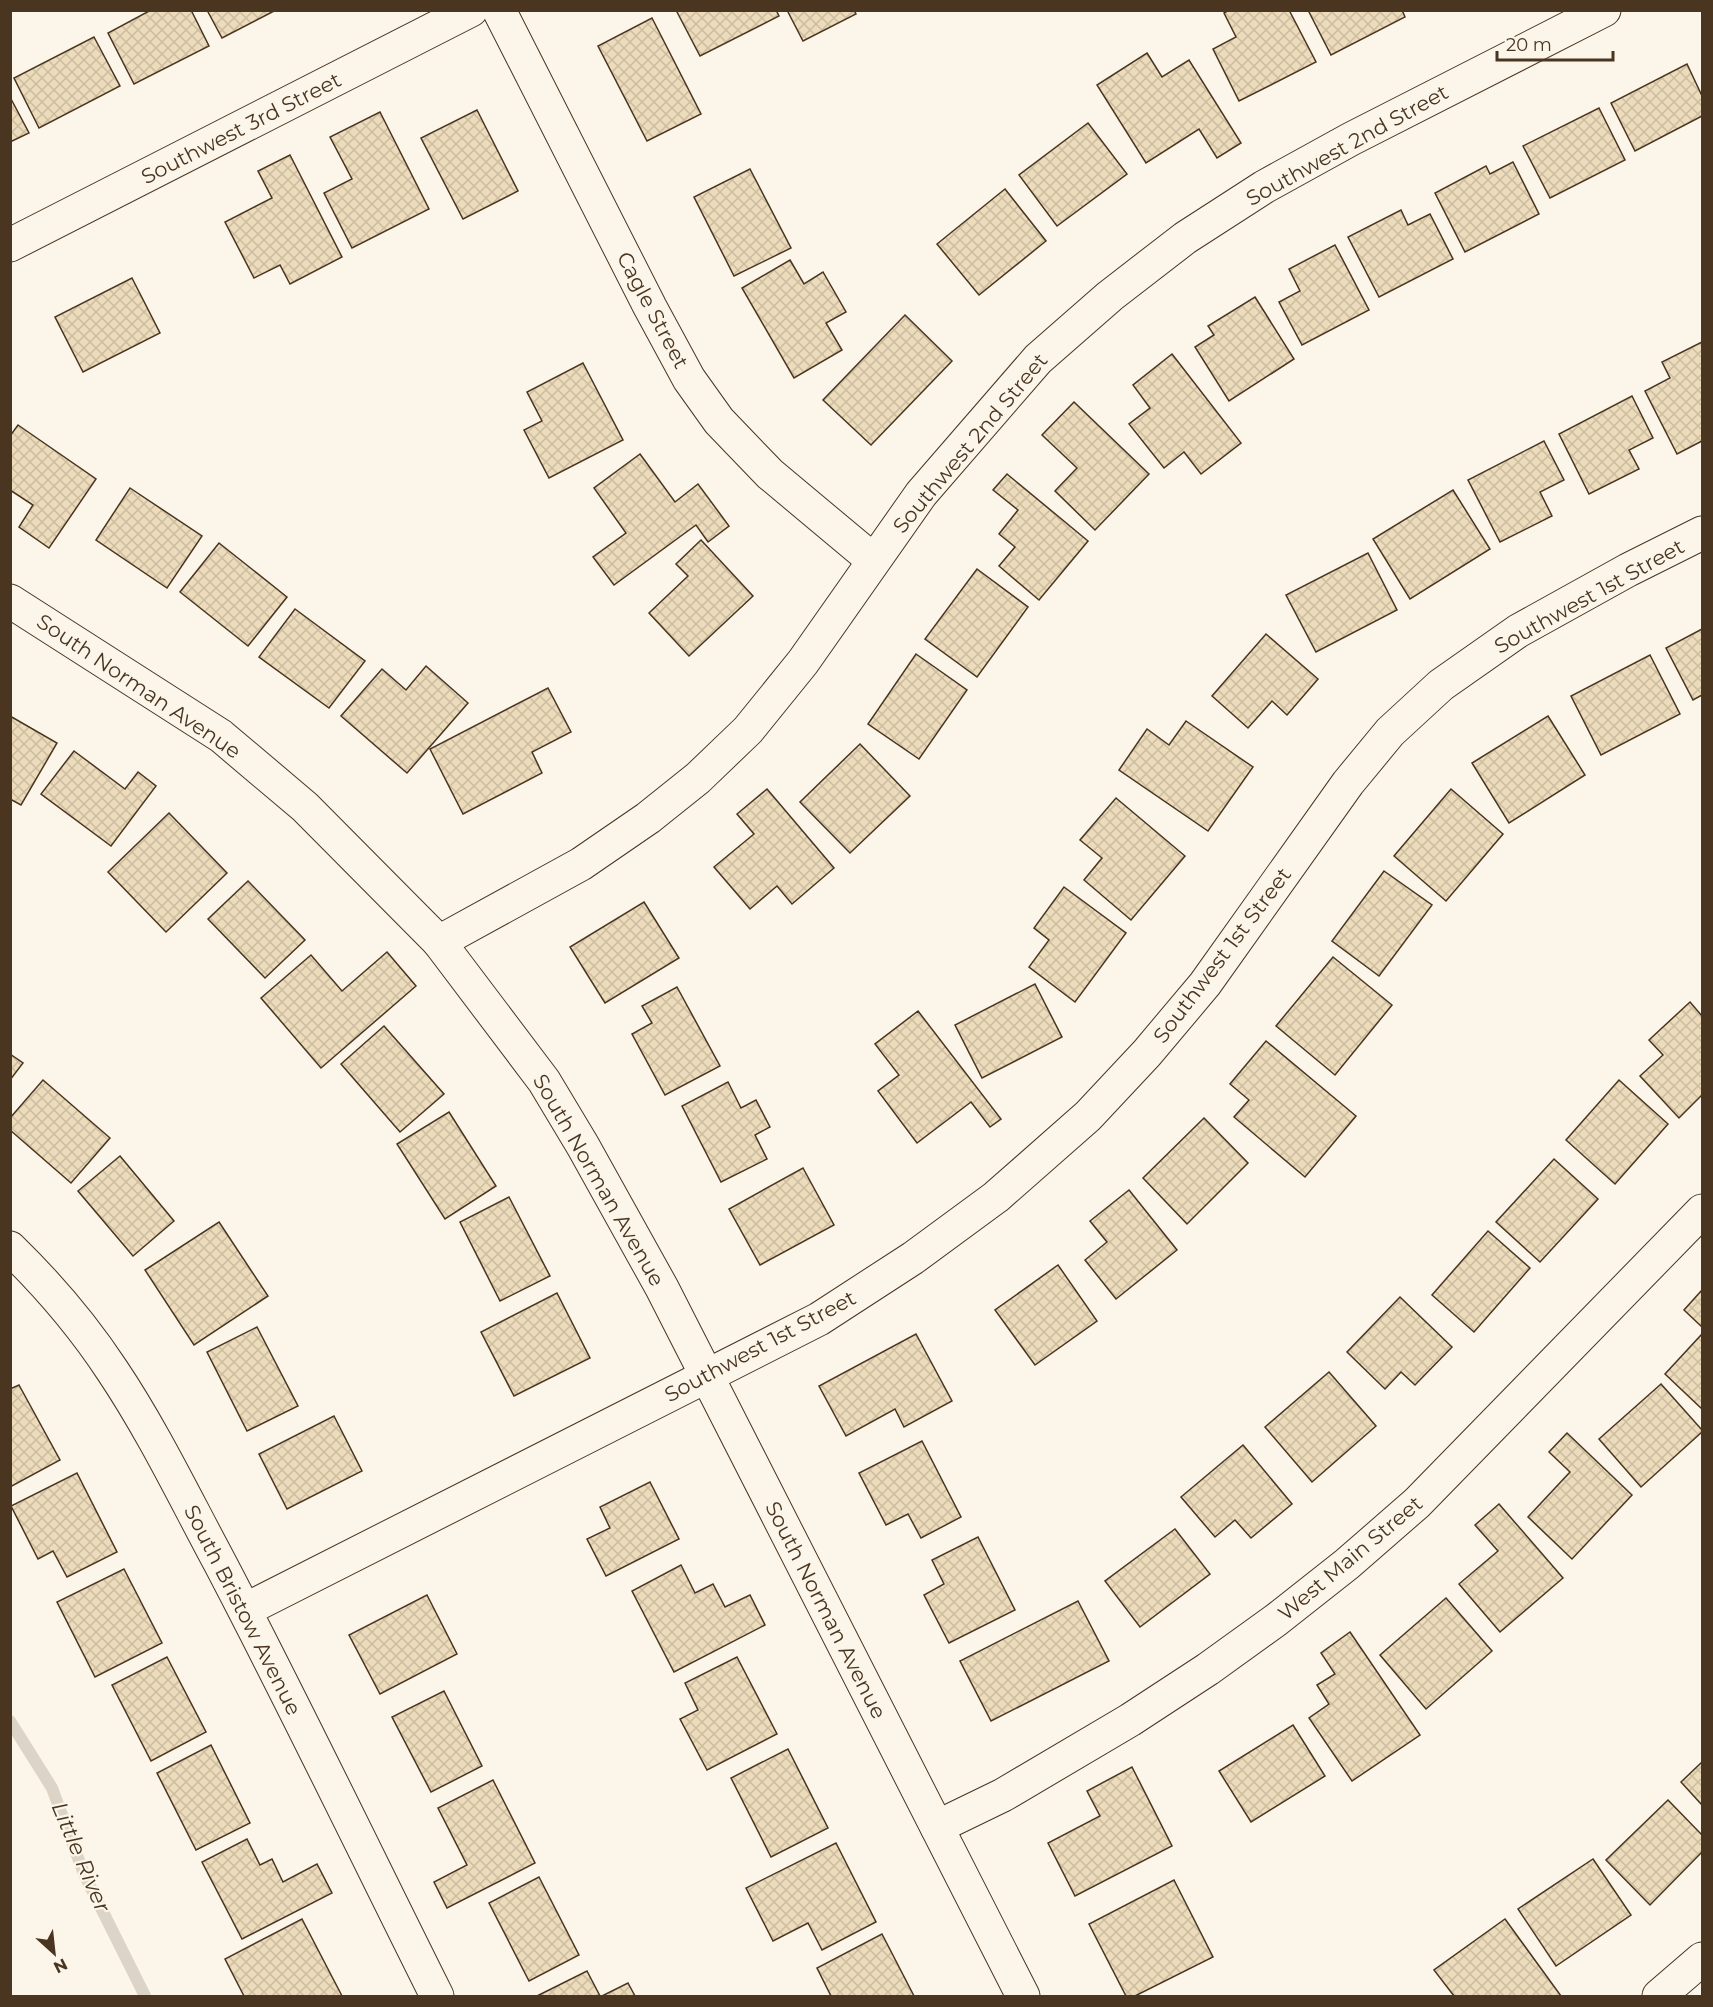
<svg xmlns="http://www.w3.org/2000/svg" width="1713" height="2007" viewBox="0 0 1713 2007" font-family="Montserrat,sans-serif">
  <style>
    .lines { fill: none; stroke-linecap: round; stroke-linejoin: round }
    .stream { stroke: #dcd4c6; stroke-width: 12 }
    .building { fill: url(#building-cross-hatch); stroke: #4a3520; stroke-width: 1.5 }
    .minor-casing { stroke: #4a3520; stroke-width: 35 }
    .minor { stroke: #fbf6e9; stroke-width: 33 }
    .labels { text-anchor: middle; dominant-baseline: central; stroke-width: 4.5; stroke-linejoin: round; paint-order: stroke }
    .street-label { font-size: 21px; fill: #4a3520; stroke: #fbf6e9 }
    .water-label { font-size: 22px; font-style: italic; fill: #4a3520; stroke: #fbf6e9 }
  </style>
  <defs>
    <pattern id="building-cross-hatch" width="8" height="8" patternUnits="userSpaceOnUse" patternTransform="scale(1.5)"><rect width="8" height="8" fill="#ecdcbc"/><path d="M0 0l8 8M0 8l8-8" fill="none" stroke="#ccbda1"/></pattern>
  </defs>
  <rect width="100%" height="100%" fill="#fbf6e9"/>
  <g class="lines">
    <path class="stream" d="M10,1721L52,1788L84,1874L145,1996"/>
  </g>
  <g class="building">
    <path d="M151,10H191L209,46L134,84L108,33Z"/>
    <path d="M207,10H276L222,38Z"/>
    <path d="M676,10H776L779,16L700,56Z"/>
    <path d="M787,10H854L856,14L803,41Z"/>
    <path d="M1229,10H1289L1316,62L1239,101L1213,49L1236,37L1224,13Z"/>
    <path d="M1308,10H1402L1405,17L1331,55Z"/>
    <path d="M652,18L701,114L647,141L598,46Z"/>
    <path d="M94,37L120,86L39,128L14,78Z"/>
    <path d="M1147,53L1162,77L1189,60L1241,143L1217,158L1199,129L1146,163L1097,85Z"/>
    <path d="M1687,64L1702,96V116L1635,151L1611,103Z"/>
    <path d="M10,97L29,133L10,142Z"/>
    <path d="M1599,108L1625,160L1550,198L1523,146Z"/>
    <path d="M477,110L518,191L463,219L421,138Z"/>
    <path d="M380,112L429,209L352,248L324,193L352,179L330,137Z"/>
    <path d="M1088,123L1127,174L1057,226L1019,175Z"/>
    <path d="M290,155L342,257L290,284L280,265L254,278L225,222L272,198L258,171Z"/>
    <path d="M1513,162L1539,214L1465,252L1435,193L1486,166L1490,174Z"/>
    <path d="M750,169L791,248L734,276L694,197Z"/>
    <path d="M1005,189L1046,241L979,295L937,244Z"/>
    <path d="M1401,210L1408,225L1430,214L1453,259L1379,297L1348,237Z"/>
    <path d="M1335,245L1369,310L1302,345L1279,302L1300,291L1289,269Z"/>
    <path d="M790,260L804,284L823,272L846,312L826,323L842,350L794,378L742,288Z"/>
    <path d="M132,278L160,333L83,372L55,317Z"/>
    <path d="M1255,297L1294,359L1229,401L1195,347L1214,335L1208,326Z"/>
    <path d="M905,315L952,361L871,445L823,400Z"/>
    <path d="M1702,342V441L1677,454L1645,391L1670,378L1662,362Z"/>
    <path d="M1172,354L1241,443L1201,474L1184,452L1164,468L1129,424L1150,408L1133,385Z"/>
    <path d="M583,363L623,440L549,478L524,430L542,421L527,392Z"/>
    <path d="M1632,396L1653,438L1629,450L1639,469L1589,494L1559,434Z"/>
    <path d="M1074,402L1149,474L1095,530L1055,491L1077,468L1042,435Z"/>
    <path d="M18,425L96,479L49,548L19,527L33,505L10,490V436Z"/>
    <path d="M1544,441L1564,480L1540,492L1552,516L1500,542L1468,480Z"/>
    <path d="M640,454L675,502L698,484L729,526L708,542L696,525L614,585L593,557L626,533L594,488Z"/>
    <path d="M1007,474L1088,541L1039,600L999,566L1015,547L999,534L1018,510L993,490Z"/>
    <path d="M130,488L202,536L167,588L96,540Z"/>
    <path d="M1453,490L1490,549L1410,599L1373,539Z"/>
    <path d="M701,540L753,596L689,656L649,613L688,576L676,564Z"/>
    <path d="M219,543L287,597L248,646L180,592Z"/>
    <path d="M1368,553L1397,610L1316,652L1286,595Z"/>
    <path d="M977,569L1028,607L977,677L925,639Z"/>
    <path d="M295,609L365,661L329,708L259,657Z"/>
    <path d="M1702,629V695L1693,700L1666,648Z"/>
    <path d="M1266,634L1318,679L1287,715L1272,701L1248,728L1212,696Z"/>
    <path d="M916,654L967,690L919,759L868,724Z"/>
    <path d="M1650,655L1680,714L1601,755L1571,696Z"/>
    <path d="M426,666L468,703L407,773L341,716L382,669L406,690Z"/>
    <path d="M548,688L571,732L532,752L542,773L463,814L430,749Z"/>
    <path d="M10,716L57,743L21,805L10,799Z"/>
    <path d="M1548,716L1585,775L1509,823L1472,763Z"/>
    <path d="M1186,721L1253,767L1208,831L1119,770L1147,729L1169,745Z"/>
    <path d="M860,744L910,796L850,853L800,802Z"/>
    <path d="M74,751L125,789L138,772L156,786L111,846L41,794Z"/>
    <path d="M767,789L834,868L792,904L777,886L750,909L714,867L754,834L737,814Z"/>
    <path d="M1451,789L1503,834L1446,901L1394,856Z"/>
    <path d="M1116,798L1185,856L1131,920L1084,880L1102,858L1080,840Z"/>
    <path d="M169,813L227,873L166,932L108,872Z"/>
    <path d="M1384,871L1432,905L1379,976L1332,941Z"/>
    <path d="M248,881L305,940L265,978L208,919Z"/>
    <path d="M1064,887L1126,933L1075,1002L1029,967L1049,940L1034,928Z"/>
    <path d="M644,902L679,958L605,1003L570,947Z"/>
    <path d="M387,952L416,986L321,1068L261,998L311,955L342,991Z"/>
    <path d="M1333,957L1392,1005L1335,1075L1276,1026Z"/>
    <path d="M1035,984L1062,1037L982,1078L955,1025Z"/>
    <path d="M677,987L720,1066L665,1095L632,1034L652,1023L642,1006Z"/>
    <path d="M1690,1002L1702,1016V1095L1679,1118L1640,1076L1663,1055L1649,1040Z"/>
    <path d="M918,1011L1001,1119L990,1127L971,1102L917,1143L878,1091L899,1075L875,1044Z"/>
    <path d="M384,1026L444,1094L400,1132L341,1064Z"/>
    <path d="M1266,1041L1356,1116L1305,1177L1234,1117L1249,1100L1230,1084Z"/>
    <path d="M10,1054L23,1063L10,1080Z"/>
    <path d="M43,1080L110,1138L71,1183L10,1130V1118Z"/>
    <path d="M1619,1080L1668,1124L1615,1184L1566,1140Z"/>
    <path d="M728,1082L741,1108L756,1100L770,1127L755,1135L767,1159L721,1182L682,1106Z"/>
    <path d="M449,1112L496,1186L445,1219L397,1144Z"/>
    <path d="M1204,1118L1248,1163L1187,1224L1143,1178Z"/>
    <path d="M120,1156L174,1221L133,1256L78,1191Z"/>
    <path d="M1554,1159L1598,1199L1540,1262L1496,1222Z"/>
    <path d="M803,1168L834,1225L760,1265L729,1209Z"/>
    <path d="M1129,1190L1177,1250L1116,1299L1085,1260L1107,1242L1090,1221Z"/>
    <path d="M509,1197L550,1276L500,1301L460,1222Z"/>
    <path d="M219,1222L268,1296L194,1345L145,1270Z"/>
    <path d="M1488,1231L1530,1268L1474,1332L1432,1295Z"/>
    <path d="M1058,1265L1097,1321L1035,1365L995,1310Z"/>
    <path d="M1702,1290V1327L1684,1310Z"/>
    <path d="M557,1293L590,1358L514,1396L481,1332Z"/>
    <path d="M1400,1297L1452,1347L1415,1385L1401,1372L1385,1389L1347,1352Z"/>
    <path d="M257,1327L298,1406L247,1431L207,1352Z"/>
    <path d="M916,1334L952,1401L904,1427L895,1409L846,1436L819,1386Z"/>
    <path d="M1702,1334V1409L1665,1374Z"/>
    <path d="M1329,1372L1376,1426L1312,1482L1265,1427Z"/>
    <path d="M1661,1384L1702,1430V1432L1641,1487L1599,1439Z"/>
    <path d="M19,1385L60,1460L10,1487V1389Z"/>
    <path d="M334,1416L362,1471L287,1509L259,1454Z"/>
    <path d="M1567,1433L1632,1495L1572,1559L1528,1517L1570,1472L1549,1452Z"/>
    <path d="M922,1441L961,1517L921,1538L908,1514L886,1525L859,1473Z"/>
    <path d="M1243,1445L1292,1504L1251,1538L1235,1520L1215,1537L1181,1497Z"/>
    <path d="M77,1473L117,1552L67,1577L53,1551L38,1559L11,1506Z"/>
    <path d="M650,1482L679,1539L606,1576L587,1539L610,1528L600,1507Z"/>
    <path d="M1499,1504L1563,1578L1500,1632L1459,1584L1498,1551L1475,1525Z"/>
    <path d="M1175,1529L1210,1574L1140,1627L1105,1581Z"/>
    <path d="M978,1537L1015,1610L949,1643L924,1595L944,1584L932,1560Z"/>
    <path d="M681,1565L695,1593L713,1584L725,1607L750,1595L765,1625L674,1672L632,1591Z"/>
    <path d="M124,1569L162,1643L95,1677L57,1602Z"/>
    <path d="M427,1595L457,1654L380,1694L349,1635Z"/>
    <path d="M1446,1598L1492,1651L1426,1709L1380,1655Z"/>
    <path d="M1078,1601L1109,1661L991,1721L960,1661Z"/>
    <path d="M1350,1632L1420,1735L1352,1781L1309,1718L1329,1704L1317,1685L1335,1674L1321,1653Z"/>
    <path d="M167,1657L206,1732L151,1761L112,1685Z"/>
    <path d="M737,1657L777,1734L707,1770L680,1719L698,1710L685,1683Z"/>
    <path d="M444,1691L482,1766L431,1792L392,1717Z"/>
    <path d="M1293,1725L1325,1776L1251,1822L1219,1771Z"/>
    <path d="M211,1745L250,1823L196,1850L157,1773Z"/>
    <path d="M788,1749L828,1828L771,1857L731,1778Z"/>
    <path d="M1702,1762V1805L1681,1782Z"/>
    <path d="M1132,1767L1172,1846L1075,1896L1048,1843L1100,1816L1087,1791Z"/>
    <path d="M493,1780L535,1863L447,1908L434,1882L467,1865L438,1808Z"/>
    <path d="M1668,1800L1702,1835V1852L1650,1905L1606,1860Z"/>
    <path d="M247,1839L260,1865L272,1859L283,1882L317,1864L332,1893L242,1939L202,1862Z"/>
    <path d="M836,1843L876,1922L822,1950L808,1923L773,1941L746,1888Z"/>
    <path d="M1593,1859L1631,1915L1556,1966L1518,1909Z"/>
    <path d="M539,1877L579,1955L529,1981L489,1903Z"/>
    <path d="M1174,1880L1213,1957L1135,1996H1126L1089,1924Z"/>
    <path d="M302,1919L342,1996H244L225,1959Z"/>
    <path d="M1505,1919L1561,1996H1454L1434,1970Z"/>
    <path d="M882,1934L914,1996H831L817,1968Z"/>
    <path d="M587,1971L600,1996H537Z"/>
    <path d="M628,1983L635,1996H602Z"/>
  </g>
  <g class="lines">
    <defs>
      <g id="minor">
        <path d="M499,10L650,307L689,379L719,421L770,474L873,560"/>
        <path d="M10,245L471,10"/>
        <path d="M10,601L221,736L305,807L439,942L544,1081L583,1146L662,1288L1023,1996"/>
        <path d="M439,942L581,864L648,818L698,778L748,730L803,662L921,494L1038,359L1110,296L1185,238L1264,187L1351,139L1604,10"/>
        <path d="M10,1248C48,1285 83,1326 112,1370C153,1431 185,1498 220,1563C295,1706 365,1852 437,1996"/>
        <path d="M245,1610L819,1319L913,1258L996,1197L1088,1116L1147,1053L1205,984L1348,783L1390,732L1441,685L1518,631L1628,570L1702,533"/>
        <path d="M937,1827L1003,1795L1130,1720L1208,1669L1276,1620L1347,1564L1417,1503L1702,1211"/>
        <path d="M1659,1996L1702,1959"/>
      </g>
    </defs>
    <use href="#minor" class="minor-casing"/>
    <use href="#minor" class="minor"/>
  </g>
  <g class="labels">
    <g class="street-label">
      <text transform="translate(241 128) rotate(-27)">Southwest 3rd Street</text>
      <text transform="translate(1347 145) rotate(-29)">Southwest 2nd Street</text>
      <text transform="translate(653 310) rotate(62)">Cagle Street</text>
      <text transform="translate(970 443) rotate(-50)">Southwest 2nd Street</text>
      <text transform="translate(1589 596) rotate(-29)">Southwest 1st Street</text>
      <text transform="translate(139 686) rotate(34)">South Norman Avenue</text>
      <text transform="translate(1222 955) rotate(-53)">Southwest 1st Street</text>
      <text transform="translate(599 1180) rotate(60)">South Norman Avenue</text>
      <text transform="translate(760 1346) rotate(-28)">Southwest 1st Street</text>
      <text transform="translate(1350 1558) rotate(-40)">West Main Street</text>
      <text transform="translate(243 1610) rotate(63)">South Bristow Avenue</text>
      <text transform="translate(826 1610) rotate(63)">South Norman Avenue</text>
    </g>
    <g class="water-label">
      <text transform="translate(81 1857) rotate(67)">Little River</text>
    </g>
  </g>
  <rect width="1713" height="2007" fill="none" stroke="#4a3520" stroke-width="24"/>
  <g transform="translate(54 1953) rotate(153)" stroke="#fbf6e9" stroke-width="4.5" paint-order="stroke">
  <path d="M0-4.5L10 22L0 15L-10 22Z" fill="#4a3520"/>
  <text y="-9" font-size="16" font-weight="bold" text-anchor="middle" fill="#4a3520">N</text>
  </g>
  <path d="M1497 51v9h116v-9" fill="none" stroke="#4a3520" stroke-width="3"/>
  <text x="1506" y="51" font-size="18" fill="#4a3520" stroke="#fbf6e9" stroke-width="4.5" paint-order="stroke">20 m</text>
</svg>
